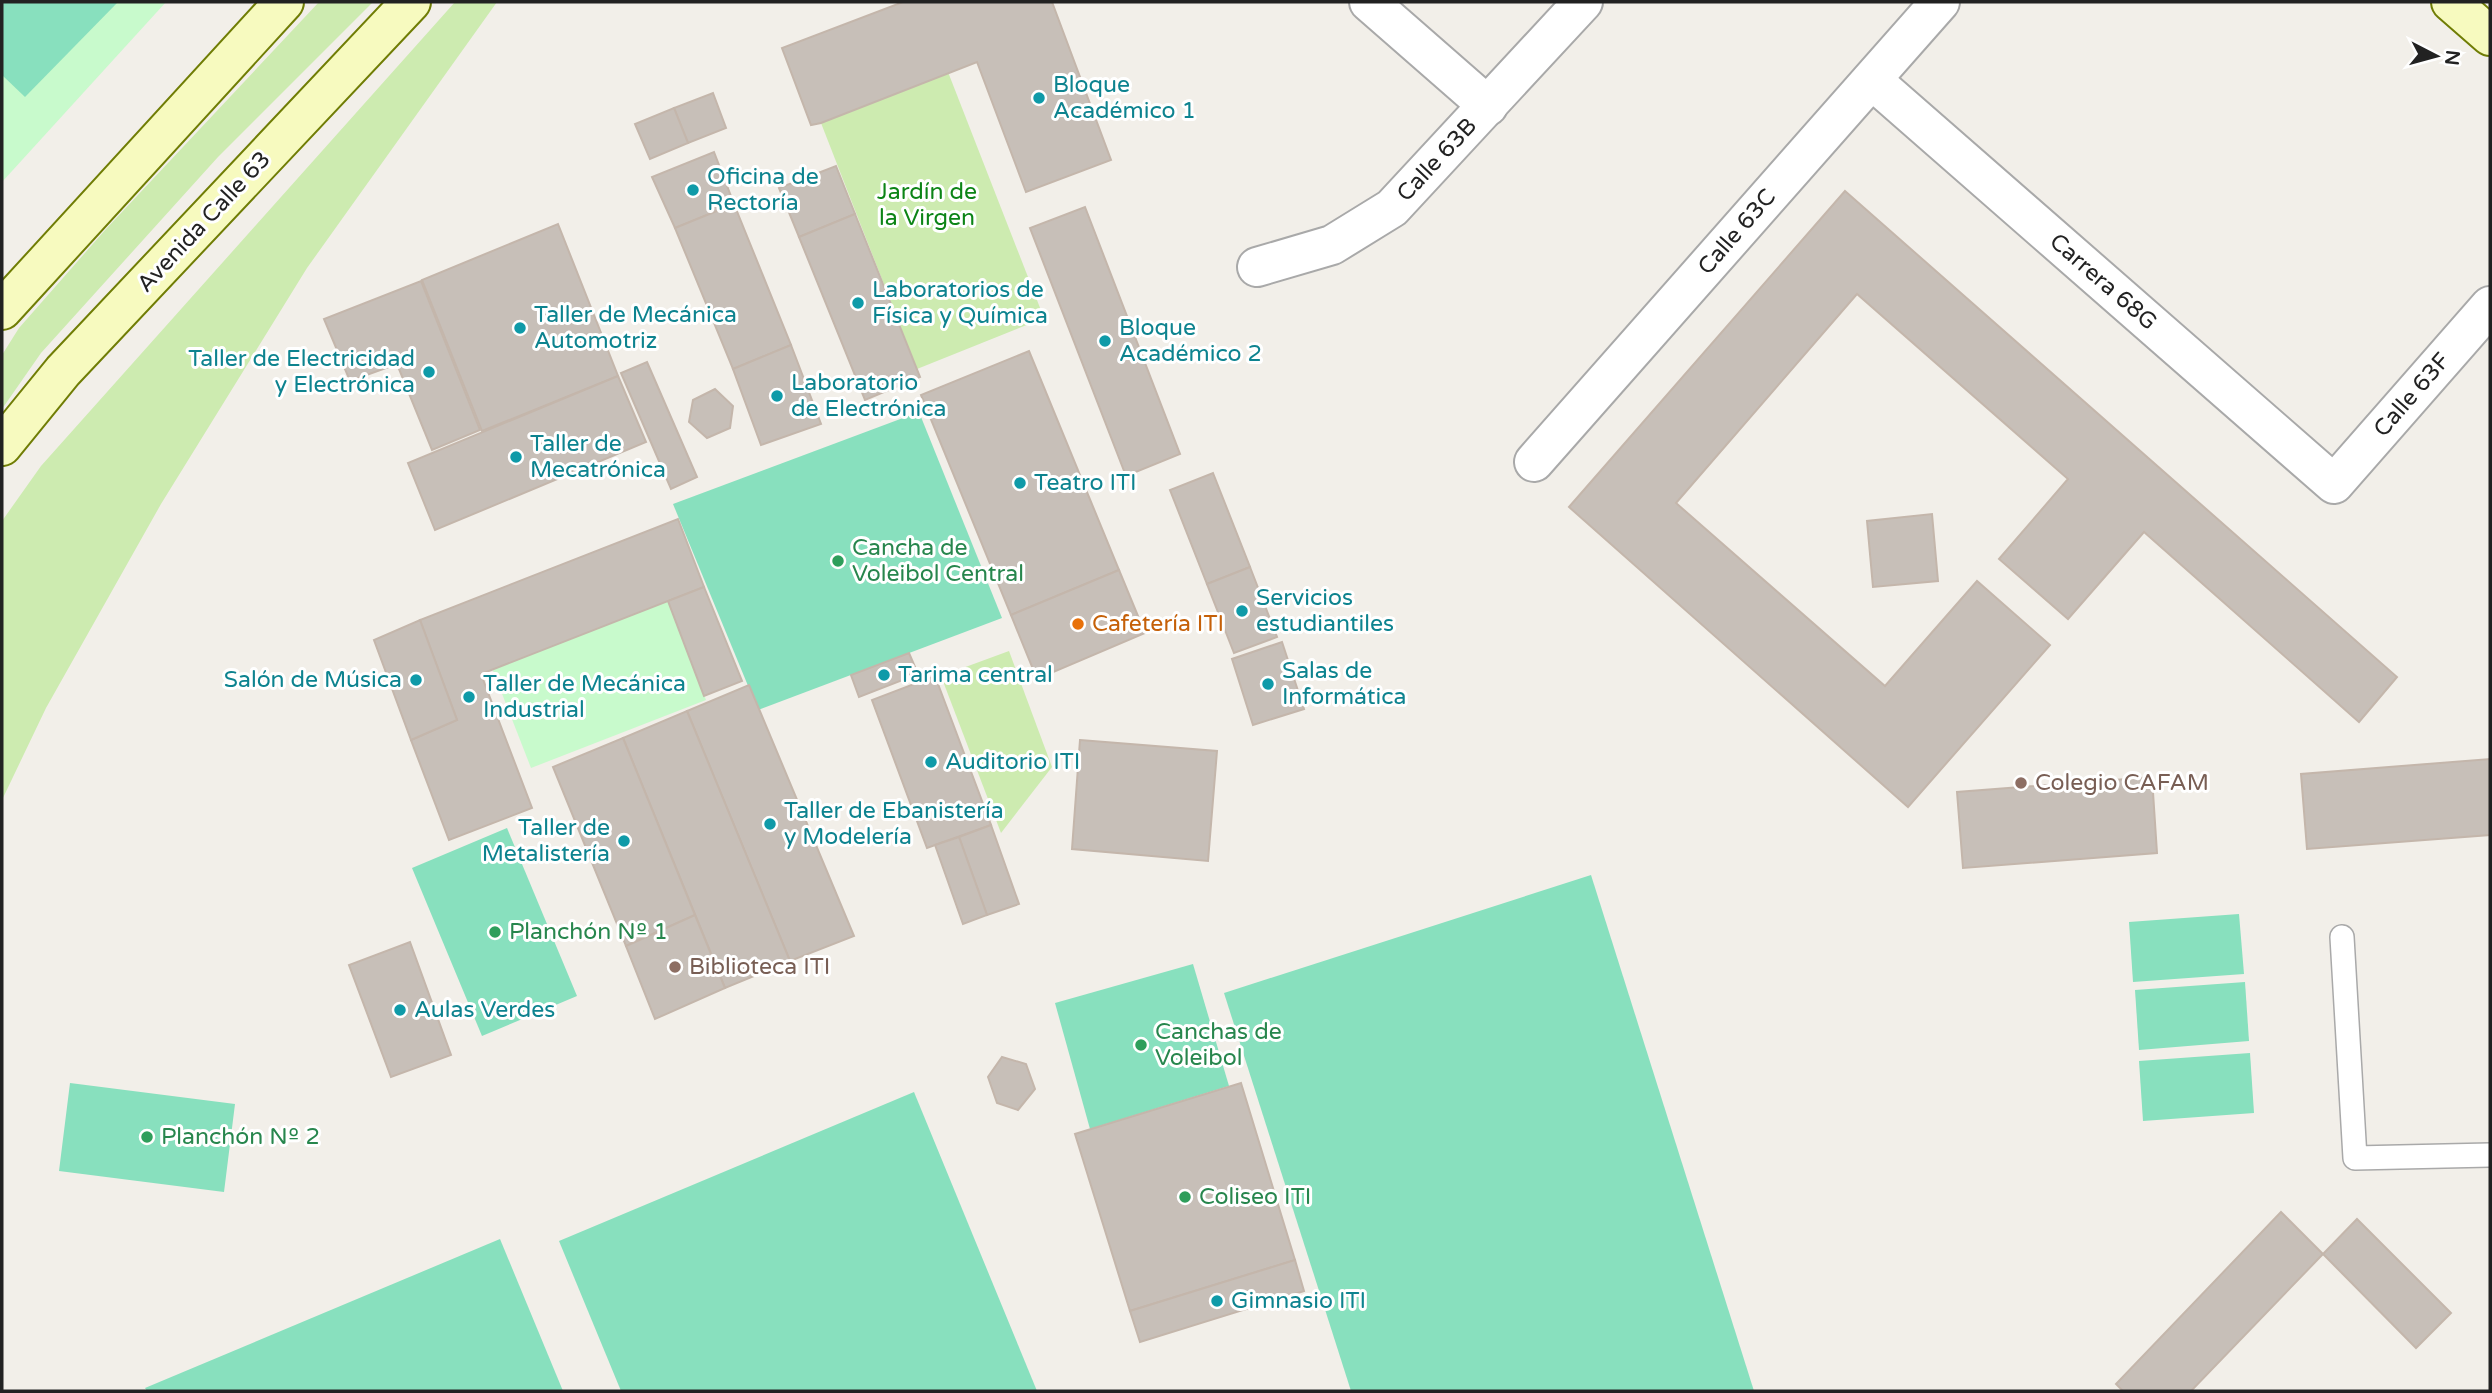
<svg xmlns="http://www.w3.org/2000/svg" width="2492" height="1393" viewBox="0 0 2492 1393" font-family="'Varela Round',sans-serif">
  <style>
    .grass { fill: #cdebb0 }
    .park { fill: #c8facc }
    .pitch { fill: #88e0be }
    .building { fill: #c7bfb8; stroke: #c4b6ab; stroke-width: 2 }
    .lines { fill: none; stroke-linecap: round; stroke-linejoin: round }
    .lane-casing { stroke: #a9a9a9; stroke-width: 26 }
    .street-casing { stroke: #a9a9a9; stroke-width: 42 }
    .secondary-casing { stroke: #707d05; stroke-width: 42 }
    .lane { stroke: #fff; stroke-width: 23 }
    .street { stroke: #fff; stroke-width: 38 }
    .secondary { stroke: #f7fabf; stroke-width: 38 }
    .culture-dot { fill: #0f9aa8; stroke: #fff; stroke-width: 2.5 }
    .leisure-dot { fill: #2e9e5b; stroke: #fff; stroke-width: 2.5 }
    .food-dot { fill: #e8710a; stroke: #fff; stroke-width: 2.5 }
    .education-dot { fill: #8d6e63; stroke: #fff; stroke-width: 2.5 }
    .labels { text-anchor: middle; dominant-baseline: central; stroke-width: 6; stroke-linejoin: round; paint-order: stroke }
    .culture-label { font-size: 23px; fill: #0d838f; stroke: #fff; text-anchor: start }
    .street-label { font-size: 23px; fill: #222; stroke: #fff }
    .park-label { font-size: 23px; fill: #0c8416; stroke: #fff }
    .leisure-label { font-size: 23px; fill: #27864d; stroke: #fff; text-anchor: start }
    .food-label { font-size: 23px; fill: #c56008; stroke: #fff; text-anchor: start }
    .education-label { font-size: 23px; fill: #785e54; stroke: #fff; text-anchor: start }
  </style>
  <rect width="100%" height="100%" fill="#f2efe9"/>
  <g class="grass">
    <path d="M319,2H373L218,157L41,353L2,409V355L19,328L106,229Z"/>
    <path d="M455,2H497L307,268L161,504L46,708L2,800V521L41,466Z"/>
    <path d="M948,72L1044,318L917,369L821,123Z"/>
    <path d="M1009,651L1052,767L1001,833L941,676Z"/>
  </g>
  <g class="park">
    <path d="M2,2H166L2,182Z"/>
    <path d="M668,601L706,700L531,768L492,668Z"/>
  </g>
  <g class="pitch">
    <path d="M2,2H118L25,97L2,75Z"/>
    <path d="M919,412L1002,618L758,710L673,504Z"/>
    <path d="M507,828L577,996L482,1036L412,868Z"/>
    <path d="M1591,875L1754,1391H1351L1224,993Z"/>
    <path d="M2239,914L2244,974L2133,982L2129,922Z"/>
    <path d="M1193,964L1229,1086L1090,1129L1055,1003Z"/>
    <path d="M2245,982L2249,1041L2139,1050L2135,990Z"/>
    <path d="M2250,1053L2254,1113L2143,1121L2139,1061Z"/>
    <path d="M70,1083L235,1104L224,1192L59,1171Z"/>
    <path d="M914,1092L1037,1391H621L559,1241Z"/>
    <path d="M500,1239L563,1391H147L145,1388Z"/>
  </g>
  <g class="building">
    <path d="M903,2H1052L1111,160L1026,192L977,62L821,123L811,125L782,48Z"/>
    <path d="M713,93L726,128L688,143L674,108Z"/>
    <path d="M674,108L688,143L650,159L635,124Z"/>
    <path d="M714,152L734,204L675,228L652,177Z"/>
    <path d="M836,166L855,214L799,237L779,188Z"/>
    <path d="M1845,191L2397,677L2359,722L2144,532L2068,619L1999,559L2068,479L1857,294L1676,503L1885,686L1977,581L2050,645L1908,807L1569,507Z"/>
    <path d="M734,204L791,345L733,369L675,228Z"/>
    <path d="M1085,207L1180,454L1126,476L1030,228Z"/>
    <path d="M855,214L920,377L865,400L799,237Z"/>
    <path d="M558,224L618,376L482,431L422,280Z"/>
    <path d="M421,281L480,430L432,450L397,364L350,381L324,319Z"/>
    <path d="M791,345L821,424L761,445L733,369Z"/>
    <path d="M1029,351L1119,570L1011,615L921,395Z"/>
    <path d="M647,362L697,477L671,489L621,373Z"/>
    <path d="M618,376L646,442L435,530L408,463Z"/>
    <path d="M715,389L733,406L730,428L707,438L689,422L693,400Z"/>
    <path d="M1213,473L1250,567L1207,584L1170,490Z"/>
    <path d="M1932,514L1938,581L1873,587L1867,521Z"/>
    <path d="M678,519L704,587L481,674L532,808L449,840L411,740L457,720L420,620Z"/>
    <path d="M1250,567L1277,637L1234,653L1207,584Z"/>
    <path d="M1119,570L1145,633L1037,679L1011,615Z"/>
    <path d="M704,587L742,681L704,696L668,601Z"/>
    <path d="M420,620L457,720L411,740L374,640Z"/>
    <path d="M1282,642L1304,709L1253,725L1232,659Z"/>
    <path d="M909,653L918,674L859,697L851,675Z"/>
    <path d="M935,676L991,825L927,848L872,700Z"/>
    <path d="M749,685L854,936L790,961L687,711Z"/>
    <path d="M687,711L790,961L725,988L623,738Z"/>
    <path d="M623,738L695,915L626,946L553,767Z"/>
    <path d="M1080,740L1217,751L1208,861L1072,849Z"/>
    <path d="M2490,759V835L2307,849L2301,774Z"/>
    <path d="M2152,777L2157,853L1963,868L1957,792Z"/>
    <path d="M991,825L1019,904L987,915L959,837Z"/>
    <path d="M959,837L987,915L963,924L935,845Z"/>
    <path d="M695,915L725,988L655,1019L626,946Z"/>
    <path d="M410,942L451,1055L391,1077L349,965Z"/>
    <path d="M1002,1057L1026,1064L1035,1089L1018,1110L997,1103L988,1077Z"/>
    <path d="M1241,1083L1295,1260L1130,1311L1075,1134Z"/>
    <path d="M2281,1212L2323,1254L2191,1391H2123L2116,1384Z"/>
    <path d="M2357,1219L2451,1313L2416,1348L2323,1254Z"/>
    <path d="M1295,1260L1304,1291L1140,1342L1130,1311Z"/>
  </g>
  <g class="lines">
    <defs>
      <path id="lane" d="M2342,937L2355,1158L2490,1155"/>
      <g id="street">
        <path d="M1369,2L1488,106"/>
        <path d="M1872,80L2334,484L2490,306"/>
        <path d="M1257,267L1332,245L1392,208L1583,2"/>
        <path d="M1534,462L1940,2"/>
      </g>
      <g id="secondary">
        <path d="M2451,2L2490,36"/>
        <path d="M2,310L284,2"/>
        <path d="M2,446L63,371L411,2"/>
      </g>
    </defs>
    <use href="#lane" class="lane-casing"/>
    <use href="#street" class="street-casing"/>
    <use href="#secondary" class="secondary-casing"/>
    <use href="#lane" class="lane"/>
    <use href="#street" class="street"/>
    <use href="#secondary" class="secondary"/>
  </g>
  <g class="culture-dot">
    <circle cx="1039" cy="98" r="7"/>
    <circle cx="693" cy="190" r="7"/>
    <circle cx="858" cy="303" r="7"/>
    <circle cx="520" cy="328" r="7"/>
    <circle cx="1105" cy="341" r="7"/>
    <circle cx="429" cy="372" r="7"/>
    <circle cx="777" cy="396" r="7"/>
    <circle cx="516" cy="457" r="7"/>
    <circle cx="1020" cy="483" r="7"/>
    <circle cx="1242" cy="611" r="7"/>
    <circle cx="884" cy="675" r="7"/>
    <circle cx="416" cy="680" r="7"/>
    <circle cx="1268" cy="684" r="7"/>
    <circle cx="469" cy="697" r="7"/>
    <circle cx="931" cy="762" r="7"/>
    <circle cx="770" cy="824" r="7"/>
    <circle cx="624" cy="841" r="7"/>
    <circle cx="400" cy="1010" r="7"/>
    <circle cx="1217" cy="1301" r="7"/>
  </g>
  <g class="leisure-dot">
    <circle cx="838" cy="561" r="7"/>
    <circle cx="495" cy="932" r="7"/>
    <circle cx="1141" cy="1045" r="7"/>
    <circle cx="147" cy="1137" r="7"/>
    <circle cx="1185" cy="1197" r="7"/>
  </g>
  <circle class="food-dot" cx="1078" cy="624" r="7"/>
  <g class="education-dot">
    <circle cx="2021" cy="783" r="7"/>
    <circle cx="675" cy="967" r="7"/>
  </g>
  <g class="labels">
    <g class="culture-label">
      <text x="1053" y="85">Bloque<tspan x="1053" dy="26">Académico 1</tspan></text>
      <text x="707" y="177">Oficina de<tspan x="707" dy="26">Rectoría</tspan></text>
      <text x="872" y="290">Laboratorios de<tspan x="872" dy="26">Física y Química</tspan></text>
      <text x="534" y="315">Taller de Mecánica<tspan x="534" dy="26">Automotriz</tspan></text>
      <text x="1119" y="328">Bloque<tspan x="1119" dy="26">Académico 2</tspan></text>
      <text x="415" y="359" text-anchor="end">Taller de Electricidad<tspan x="415" dy="26">y Electrónica</tspan></text>
      <text x="791" y="383">Laboratorio<tspan x="791" dy="26">de Electrónica</tspan></text>
      <text x="530" y="444">Taller de<tspan x="530" dy="26">Mecatrónica</tspan></text>
      <text x="1034" y="483">Teatro ITI</text>
      <text x="1256" y="598">Servicios<tspan x="1256" dy="26">estudiantiles</tspan></text>
      <text x="1282" y="671">Salas de<tspan x="1282" dy="26">Informática</tspan></text>
      <text x="898" y="675">Tarima central</text>
      <text x="402" y="680" text-anchor="end">Salón de Música</text>
      <text x="483" y="684">Taller de Mecánica<tspan x="483" dy="26">Industrial</tspan></text>
      <text x="945" y="762">Auditorio ITI</text>
      <text x="784" y="811">Taller de Ebanistería<tspan x="784" dy="26">y Modelería</tspan></text>
      <text x="610" y="828" text-anchor="end">Taller de<tspan x="610" dy="26">Metalistería</tspan></text>
      <text x="414" y="1010">Aulas Verdes</text>
      <text x="1231" y="1301">Gimnasio ITI</text>
    </g>
    <g class="street-label">
      <text transform="translate(1437 160) rotate(-47)">Calle 63B</text>
      <text transform="translate(204 222) rotate(-47)">Avenida Calle 63</text>
      <text transform="translate(1737 232) rotate(-49)">Calle 63C</text>
      <text transform="translate(2103 282) rotate(41)">Carrera 68G</text>
      <text transform="translate(2412 395) rotate(-49)">Calle 63F</text>
    </g>
    <g class="park-label">
      <text x="927" y="192">Jardín de<tspan x="927" dy="26">la Virgen</tspan></text>
    </g>
    <g class="leisure-label">
      <text x="852" y="548">Cancha de<tspan x="852" dy="26">Voleibol Central</tspan></text>
      <text x="509" y="932">Planchón Nº 1</text>
      <text x="1155" y="1032">Canchas de<tspan x="1155" dy="26">Voleibol</tspan></text>
      <text x="161" y="1137">Planchón Nº 2</text>
      <text x="1199" y="1197">Coliseo ITI</text>
    </g>
    <g class="food-label">
      <text x="1092" y="624">Cafetería ITI</text>
    </g>
    <g class="education-label">
      <text x="2035" y="783">Colegio CAFAM</text>
      <text x="689" y="967">Biblioteca ITI</text>
    </g>
  </g>
  <rect width="2492" height="1393" fill="none" stroke="#222222" stroke-width="7"/>
  <g transform="translate(2436 56) rotate(96)" stroke="#ffffff" stroke-width="5" paint-order="stroke">
  <path d="M0-5L12 26L0 18L-12 26Z" fill="#222222"/>
  <text y="-10" font-size="19" font-weight="bold" text-anchor="middle" fill="#222222">N</text>
  </g>
</svg>
